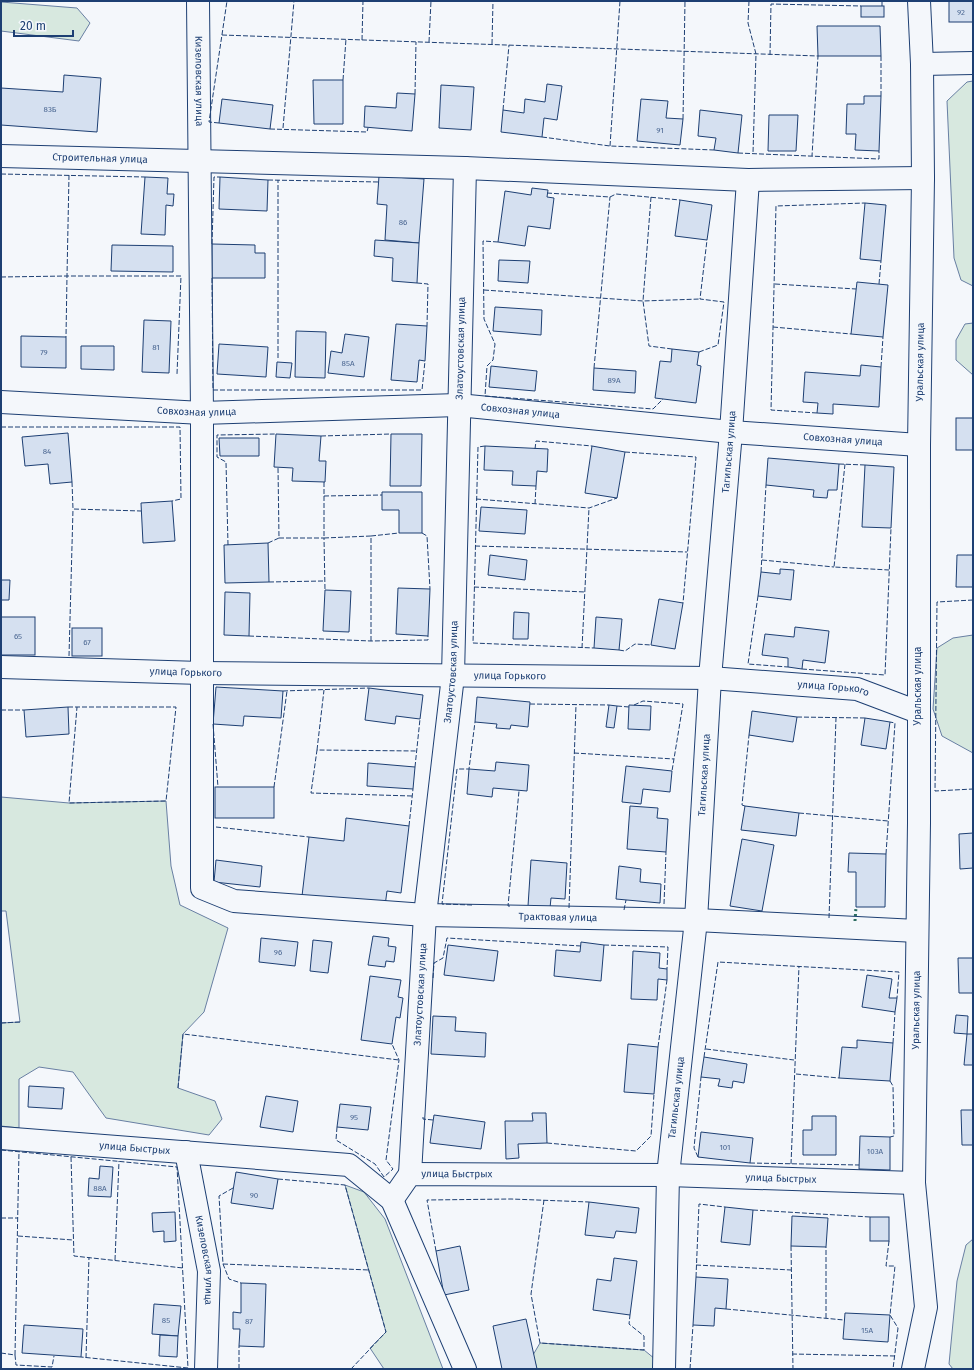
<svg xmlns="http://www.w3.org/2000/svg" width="974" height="1370" viewBox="0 0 974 1370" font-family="'Fira Sans',sans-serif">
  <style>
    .green { fill: #d7e8df; stroke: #687fa3 }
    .building { fill: #d5e0f0; stroke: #1d3f73 }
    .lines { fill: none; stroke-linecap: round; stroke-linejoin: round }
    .minor-casing { stroke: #1d3f73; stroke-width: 24 }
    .minor { stroke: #f4f7fb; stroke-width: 22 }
    .hedge { stroke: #2c6c60; stroke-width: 3; stroke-dasharray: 2 3; stroke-linecap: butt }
    .fence { stroke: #1d3f73; stroke-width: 1; stroke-dasharray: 5 2; stroke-linecap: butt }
    .labels { text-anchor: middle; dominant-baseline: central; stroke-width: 3; stroke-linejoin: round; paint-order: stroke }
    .number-label { font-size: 8px; fill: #4b6792 }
    .street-label { font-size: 10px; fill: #1d3f73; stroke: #f4f7fb }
  </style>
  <rect width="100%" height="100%" fill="#f4f7fb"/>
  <g class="green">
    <path d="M1,2L77,8L90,23L79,41L1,31Z"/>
    <path d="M973,81V286L961,280L954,258L947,101L967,82Z"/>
    <path d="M973,323V375L956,360V340L965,324Z"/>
    <path d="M973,635V753L942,736L933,709L937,648L953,638Z"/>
    <path d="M1,797L69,803L166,801L171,866L180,905L228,928L204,1012L183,1034L178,1088L215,1101L222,1119L209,1135L106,1118L73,1072L39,1067L19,1079V1128L1,1126V1023L20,1022L6,911H1Z"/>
    <path d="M345,1185L364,1192L385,1219L443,1369H384L370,1348L386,1332Z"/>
    <path d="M973,1239V1369H953L949,1364L957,1281L966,1245Z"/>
    <path d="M540,1343L644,1350L655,1359L654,1369H537L533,1355Z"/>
  </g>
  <g class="building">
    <rect x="949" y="1" width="24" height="21"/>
    <rect x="861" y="6" width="23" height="11"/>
    <path d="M817,26H880L881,56H818Z"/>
    <path d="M64,75L101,78L97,132L1,125V88L63,92Z"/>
    <path d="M313,80H343V124H314Z"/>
    <path d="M547,84L562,86L557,120L544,118L542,137L501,132L503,110L524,113L525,99L545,102Z"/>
    <path d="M441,85L474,87L471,130L439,128Z"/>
    <path d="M397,93L415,94L412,131L364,127L365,106L396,108Z"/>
    <path d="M864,96H881L879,151L855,150L856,134H846L847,104H864Z"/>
    <path d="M222,99L273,105L270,129L219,123Z"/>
    <path d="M641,99L668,101L666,118L683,119L680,145L637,141Z"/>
    <path d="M700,110L742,115L738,153L714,150L716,138L698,136Z"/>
    <path d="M769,115H798L796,151H768Z"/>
    <path d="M379,176L424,179L419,243L385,240L387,205L377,204Z"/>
    <path d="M145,177L168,178L167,194H174L173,206L166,205L165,235L141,234Z"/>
    <path d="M220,177L268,180L267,211L219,209Z"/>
    <path d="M532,188L548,190L547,197L554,198L550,229L528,226L525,246L498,242L505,191L531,195Z"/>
    <path d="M680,200L712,205L707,240L675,236Z"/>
    <path d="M865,203L886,205L881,261L860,259Z"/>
    <path d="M375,240L419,243L417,283L392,281L393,258L374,256Z"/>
    <path d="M212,244L255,245V253H265V278H212Z"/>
    <path d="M112,245L173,246V272L111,271Z"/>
    <path d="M499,260L530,261L528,283L498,281Z"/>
    <path d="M857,282L888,285L883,337L851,334Z"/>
    <path d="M495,307L542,310L541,335L493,331Z"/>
    <path d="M144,320L171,321L169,373L142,372Z"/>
    <path d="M396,324L427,326L425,361L419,360L417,382L391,380Z"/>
    <path d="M296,331L326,332L325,378L295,377Z"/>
    <path d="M345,334L369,337L364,377L328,373L331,351L342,353Z"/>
    <path d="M21,336L66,337V368L21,367Z"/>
    <path d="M219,344L268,347L266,377L217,374Z"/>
    <path d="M81,346H114V370L81,369Z"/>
    <path d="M672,349L699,352L697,365L701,366L696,403L655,398L660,361L671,362Z"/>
    <path d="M277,362L292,363L290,378L276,377Z"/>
    <path d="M861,365L881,367L879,407L833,404V414L817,413L818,403L803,402L805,372L860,376Z"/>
    <path d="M491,366L537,371L535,391L489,387Z"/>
    <path d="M594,368L636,371L635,393L593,390Z"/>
    <rect x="956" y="418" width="17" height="32"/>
    <path d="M68,433L72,482L50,484L48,464L25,466L22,437Z"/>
    <path d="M276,434L321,436L319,461H326L325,482L292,481L293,468L274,467Z"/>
    <path d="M391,434H422L421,486H390Z"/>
    <path d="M219,438H259V456H220Z"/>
    <path d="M485,446L548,449L547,472L537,471L536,486L512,485L513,471L484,470Z"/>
    <path d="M592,446L625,452L617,498L585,493Z"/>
    <path d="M768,458L839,464L837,490H828L827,498L813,497L814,490L766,485Z"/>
    <path d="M865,465L894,467L891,528L862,527Z"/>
    <path d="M382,492H422V533H399V510H382Z"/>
    <path d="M172,501L175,541L143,543L141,503Z"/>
    <path d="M481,507L527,510L525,534L479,531Z"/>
    <path d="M268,543L269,582L225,583L224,545Z"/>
    <path d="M490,555L527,560L525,580L488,575Z"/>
    <path d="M957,555H973V587H956Z"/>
    <path d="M780,569L794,570L791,600L758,596L761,572L780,574Z"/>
    <path d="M1,580H10L9,600H1Z"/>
    <path d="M398,588L430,589L428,636L396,634Z"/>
    <path d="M325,590L351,591L349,632L323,631Z"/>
    <path d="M225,592L250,593L249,636L224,635Z"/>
    <path d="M659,599L683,603L675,649L651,645Z"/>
    <path d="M514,612L529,613L528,639H513Z"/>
    <rect x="1" y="617" width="34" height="38"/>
    <path d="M596,617L622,619L619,650L594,648Z"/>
    <path d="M795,627L829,631L825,663L803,660L802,669L788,667V658L762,655L765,634L794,637Z"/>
    <rect x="72" y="628" width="30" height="28"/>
    <path d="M216,687L283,691L281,718L244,716L243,726L213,724Z"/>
    <path d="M369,688L423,695L420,719L396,716L395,724L365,720Z"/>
    <path d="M477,697L530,702L528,727L511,725L510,729L496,728L497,724L475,722Z"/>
    <path d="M609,705L617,706L614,728L606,727Z"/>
    <path d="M629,705L651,706L650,730L628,729Z"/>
    <path d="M68,707L69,734L26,737L24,710Z"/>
    <path d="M752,711L797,717L793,742L749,735Z"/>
    <path d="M865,718L890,722L886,749L861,745Z"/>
    <path d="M496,762L529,765L527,791L493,788L492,797L467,794L469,769L495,771Z"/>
    <path d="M368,763L415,767L413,789L367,786Z"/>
    <path d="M626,766L672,771L670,792L643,789L641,804L622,802Z"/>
    <rect x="215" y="787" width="59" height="31"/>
    <path d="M630,806L658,808L657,818L668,819L666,852L627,849Z"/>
    <path d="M745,806L799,813L796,836L741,830Z"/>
    <path d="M346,818L409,826L401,893L387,891L385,906L302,896L309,837L344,841Z"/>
    <path d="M973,833V868L960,869L959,834Z"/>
    <path d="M742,839L774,845L762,911L730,906Z"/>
    <path d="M849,853L886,854L885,907H856V872H848Z"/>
    <path d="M216,860L262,866L260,887L214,882Z"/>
    <path d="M531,860L567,863L565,899L551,898L550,908L528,906Z"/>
    <path d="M619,866L641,869L640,882L661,884L660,903L616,899Z"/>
    <path d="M373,936L389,938L388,946L396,947L394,962L386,961L385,967L368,965Z"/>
    <path d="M261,938L298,942L295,966L259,962Z"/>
    <path d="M313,940L332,942L328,973L310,971Z"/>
    <path d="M581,942L604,945L601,981L554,976L556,950L580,952Z"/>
    <path d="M448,945L498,951L494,981L444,975Z"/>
    <path d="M633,951L660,953L659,968L667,969V980L658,979L657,1000L631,999Z"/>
    <path d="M958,958H973V993H959Z"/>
    <path d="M867,975L892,979L889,998H897L895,1012L862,1007Z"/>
    <path d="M370,976L401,980L398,997L403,998L400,1018L396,1017L392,1044L361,1040Z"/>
    <path d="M956,1015L968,1016L967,1034L954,1033Z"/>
    <path d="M433,1016L456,1017L455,1031L486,1033L485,1057L431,1054Z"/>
    <path d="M967,1034H973V1065H964Z"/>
    <path d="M857,1040L893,1043L890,1081L839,1078L842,1047L857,1048Z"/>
    <path d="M628,1044L658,1047L654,1094L624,1092Z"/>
    <path d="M704,1057L747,1064L744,1083L733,1081L732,1088L718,1086L720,1079L701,1077Z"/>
    <path d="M29,1086L64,1088L62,1109L28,1107Z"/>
    <path d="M266,1096L298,1101L293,1132L260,1127Z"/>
    <path d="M340,1104L371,1107L368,1130L337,1127Z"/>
    <path d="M961,1110H973V1145H962Z"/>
    <path d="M532,1113H546L547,1143L518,1144L519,1158L506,1159L505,1121H533Z"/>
    <path d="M434,1115L485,1122L481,1149L430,1143Z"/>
    <path d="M812,1116H836V1155H803V1130H812Z"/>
    <path d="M701,1132L753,1138L750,1163L698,1157Z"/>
    <path d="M860,1136L890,1137V1170L859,1169Z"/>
    <path d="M100,1166L113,1167L111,1197L88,1196L89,1178L99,1179Z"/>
    <path d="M236,1172L278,1179L273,1209L231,1203Z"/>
    <path d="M589,1202L639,1208L636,1233L616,1231L614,1238L585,1235Z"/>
    <path d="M725,1207L753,1210L750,1245L721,1242Z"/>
    <path d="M175,1212L176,1241L164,1242V1231L153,1232L152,1213Z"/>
    <path d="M792,1216L828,1218L826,1247L791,1246Z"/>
    <rect x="870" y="1217" width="19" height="24"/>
    <path d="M460,1246L469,1290L444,1295L436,1251Z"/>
    <path d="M614,1258L637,1261L630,1315L593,1310L597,1279L611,1281Z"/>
    <path d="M696,1277L728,1279L726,1309L715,1308L714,1326L693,1325Z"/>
    <path d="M241,1283L266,1284L264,1347L239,1346L240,1329H233V1312L241,1313Z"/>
    <path d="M154,1304L181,1306L178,1336L152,1334Z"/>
    <path d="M845,1313L890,1315L888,1342L843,1339Z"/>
    <path d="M526,1319L537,1369H502L493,1326Z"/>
    <path d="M24,1325L83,1329L81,1357L22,1353Z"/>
    <path d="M160,1335L178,1336L177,1357L159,1356Z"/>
  </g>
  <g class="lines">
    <defs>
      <g id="minor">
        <path id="s1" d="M198,1L202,413V888L234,901L425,915L696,920L917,931"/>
        <path d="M922,64L973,63"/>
        <path id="s2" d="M1,156L465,168L748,180L923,178"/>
        <path id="s3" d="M1,402L202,413L458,405L731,432L919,445"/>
        <path id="s4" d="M1,667L201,673L710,678L857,689L918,712"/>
        <path id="s5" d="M1,1138L349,1165L392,1200L410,1174L668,1175L914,1183"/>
        <path id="s6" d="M186,1152L209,1271L206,1369"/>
        <path id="s7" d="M410,1174L425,915L453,676L465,168"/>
        <path d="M392,1200L465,1369"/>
        <path id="s8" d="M664,1369L668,1175L696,920L710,678L731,432L748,180"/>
        <path id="s9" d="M913,1369L926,1307L914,1183L919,823V445L923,178L922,64L919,1"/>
      </g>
    </defs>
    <use href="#minor" class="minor-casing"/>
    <use href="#minor" class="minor"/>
    <path class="hedge" d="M855,921L856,907"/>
    <g class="fence">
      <path d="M749,1L748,23L756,54L753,153"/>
      <path d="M882,6V1"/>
      <path d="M222,35L818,56L812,156"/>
      <path d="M362,40L363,1"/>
      <path d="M429,42L431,1"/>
      <path d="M492,44L493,1"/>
      <path d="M770,55L771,4L861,6"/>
      <path d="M881,56V96"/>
      <path d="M343,80L346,39"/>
      <path d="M415,94L416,42"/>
      <path d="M503,110L509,45"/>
      <path d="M683,119L685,1"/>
      <path d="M219,123L209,122L227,1"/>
      <path d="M283,128L294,1"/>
      <path d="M270,129L367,132L368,128"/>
      <path d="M542,137L610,146L714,150"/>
      <path d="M610,146L620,1"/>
      <path d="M738,153L879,159V151"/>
      <path d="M1,174L145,177"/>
      <path d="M69,175L67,276H181L177,374"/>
      <path d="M268,180L379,182"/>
      <path d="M547,193L610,197L616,194L680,200"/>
      <path d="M651,197L643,301L649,346L672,349"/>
      <path d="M498,242L483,241L484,319L495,344L493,360L487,366L485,396L653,409L663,399"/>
      <path d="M212,244L214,177H220"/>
      <path d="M1,277L67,276L66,337"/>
      <path d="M212,278L213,390H422L425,361"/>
      <path d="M417,283L428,284L427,326"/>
      <path d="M775,284L856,289"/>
      <path d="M879,284L881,261"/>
      <path d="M484,290L643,301L700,299"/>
      <path d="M773,327L851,334"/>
      <path d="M699,352L718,345L724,302L700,299L707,240"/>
      <path d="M278,358V180"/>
      <path d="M881,367L883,337"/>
      <path d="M594,368L610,197"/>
      <path d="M817,413L771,410L776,206L865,203"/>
      <path d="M1,427H180L181,499L172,501"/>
      <path d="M321,436L391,434"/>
      <path d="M485,446L478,447L473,643L594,648"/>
      <path d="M535,449L536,441L592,446"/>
      <path d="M625,452L696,457L683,603"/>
      <path d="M839,464L865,465"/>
      <path d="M845,464L834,567L889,570"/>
      <path d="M72,482L73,509L141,511"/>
      <path d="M324,482V496L382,495"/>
      <path d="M324,496V538L371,536"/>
      <path d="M476,499L589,508L617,498"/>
      <path d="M535,504L536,486"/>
      <path d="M422,533L427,536L430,589"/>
      <path d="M279,538H324L325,590"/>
      <path d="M268,543L279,538L278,467"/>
      <path d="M228,545L226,462L217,457V435L276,434"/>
      <path d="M475,546L687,552"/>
      <path d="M762,560L834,567"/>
      <path d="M761,572L766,485"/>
      <path d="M269,582L323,581"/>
      <path d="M474,587L585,592"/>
      <path d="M758,596L748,664L788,667"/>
      <path d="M973,600L937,602L935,791L973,789"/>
      <path d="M249,636L371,641L428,640V636"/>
      <path d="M371,641V536L399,533"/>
      <path d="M582,648L589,508"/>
      <path d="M619,650L625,651L635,644L651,645"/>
      <path d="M69,656L73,509"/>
      <path d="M802,669L885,675L891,528"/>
      <path d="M283,691L369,688"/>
      <path d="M530,704L609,705"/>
      <path d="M634,705L643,701L683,704L672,771"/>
      <path d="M617,706L629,707"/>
      <path d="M68,707H176L166,801L69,803L77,707"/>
      <path d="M1,710H24"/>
      <path d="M797,717L865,718"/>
      <path d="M213,724L218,787"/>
      <path d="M317,750L324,690"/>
      <path d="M574,753L674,759"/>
      <path d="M415,767L420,719"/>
      <path d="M274,787L287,691"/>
      <path d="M412,796L311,793L317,750L417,751"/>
      <path d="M745,806L742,805L749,735"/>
      <path d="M799,813L888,821"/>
      <path d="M409,826L413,789"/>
      <path d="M216,827L309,837"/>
      <path d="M886,854L895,723L890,722"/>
      <path d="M664,904L666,852"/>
      <path d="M472,905L442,904L457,769H469L475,722"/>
      <path d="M510,906H508L519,791"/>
      <path d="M569,908L576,705"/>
      <path d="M624,910L626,900"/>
      <path d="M829,918L836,718"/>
      <path d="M604,945L668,947L667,969"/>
      <path d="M433,978L434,963L443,958L447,938L581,946"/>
      <path d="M1,1023L20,1022"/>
      <path d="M893,1043L895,1012"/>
      <path d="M658,1047L667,980"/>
      <path d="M706,1049L794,1060"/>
      <path d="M704,1057L718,962L899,972L897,998"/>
      <path d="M796,1074L839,1078"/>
      <path d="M890,1081L893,1086L894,1136L890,1137"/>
      <path d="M178,1088L183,1034L399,1060"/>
      <path d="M423,1117V1119L433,1120"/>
      <path d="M337,1127L336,1140L375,1164L384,1177L393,1169L386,1160L399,1060L392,1044"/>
      <path d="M547,1143L636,1151L651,1136L654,1094"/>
      <path d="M1,1150L177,1167L188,1368L81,1357"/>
      <path d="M71,1157L74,1256L183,1268"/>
      <path d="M698,1157L694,1148L701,1077"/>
      <path d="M750,1163L859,1165"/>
      <path d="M791,1164L799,966"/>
      <path d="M278,1179L345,1185L386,1332L351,1369"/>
      <path d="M233,1188L219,1196L223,1264L229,1279L241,1283"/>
      <path d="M544,1200L531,1294L540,1343L644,1350V1336L629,1324L630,1315"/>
      <path d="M753,1210L870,1217"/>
      <path d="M1,1218H18"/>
      <path d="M18,1236L73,1240"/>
      <path d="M889,1241L886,1266H895L890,1315L898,1328L893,1369"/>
      <path d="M791,1246L793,1369"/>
      <path d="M436,1251L427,1200L511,1199L589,1202"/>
      <path d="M115,1260L119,1161"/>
      <path d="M223,1264L369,1270"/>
      <path d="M696,1265L791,1270"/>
      <path d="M696,1277L699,1204L725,1207"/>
      <path d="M726,1309L844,1320"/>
      <path d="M826,1318V1247"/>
      <path d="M1,1353L15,1355L16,1365L52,1367L54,1356"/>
      <path d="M792,1354L895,1356"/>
      <path d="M15,1355L19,1151"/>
      <path d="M86,1358L89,1257"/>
      <path d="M239,1369V1346"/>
      <path d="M690,1369L693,1325"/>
    </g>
  </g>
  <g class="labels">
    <g class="number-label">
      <text x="961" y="12">92</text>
      <text x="50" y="109">83Б</text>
      <text x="660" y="130">91</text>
      <text x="403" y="222">86</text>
      <text x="156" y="347">81</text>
      <text x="44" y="352">79</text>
      <text x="348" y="363">85А</text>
      <text x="614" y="380">89А</text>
      <text x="47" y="451">84</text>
      <text x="18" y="636">65</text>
      <text x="87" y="642">67</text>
      <text x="278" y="952">96</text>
      <text x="354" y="1117">95</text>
      <text x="725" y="1147">101</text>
      <text x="875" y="1151">103А</text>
      <text x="100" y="1188">88А</text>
      <text x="254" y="1195">90</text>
      <text x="166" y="1320">85</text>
      <text x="249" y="1321">87</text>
      <text x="867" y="1330">15А</text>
    </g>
    <g class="street-label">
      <text stroke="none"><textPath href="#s1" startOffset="80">Кизеловская улица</textPath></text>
      <text stroke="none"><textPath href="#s2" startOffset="99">Строительная улица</textPath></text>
      <text stroke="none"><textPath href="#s7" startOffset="828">Златоустовская улица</textPath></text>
      <text stroke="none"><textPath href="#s9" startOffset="1009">Уральская улица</textPath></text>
      <text stroke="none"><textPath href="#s3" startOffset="196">Совхозная улица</textPath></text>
      <text stroke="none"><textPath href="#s3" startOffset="520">Совхозная улица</textPath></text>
      <text stroke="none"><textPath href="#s3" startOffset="844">Совхозная улица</textPath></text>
      <text stroke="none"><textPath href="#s8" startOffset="920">Тагильская улица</textPath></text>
      <text stroke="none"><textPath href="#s4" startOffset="185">улица Горького</textPath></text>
      <text stroke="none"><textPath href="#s7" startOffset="504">Златоустовская улица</textPath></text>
      <text stroke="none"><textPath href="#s4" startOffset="509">улица Горького</textPath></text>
      <text transform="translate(918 686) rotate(-90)">Уральская улица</text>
      <text stroke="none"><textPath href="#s4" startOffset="833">улица Горького</textPath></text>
      <text stroke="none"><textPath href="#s8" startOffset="596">Тагильская улица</textPath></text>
      <text stroke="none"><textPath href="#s1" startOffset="1246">Трактовая улица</textPath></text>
      <text stroke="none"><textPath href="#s7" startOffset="180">Златоустовская улица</textPath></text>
      <text stroke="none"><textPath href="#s9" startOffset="361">Уральская улица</textPath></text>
      <text stroke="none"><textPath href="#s8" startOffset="272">Тагильская улица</textPath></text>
      <text stroke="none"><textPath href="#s5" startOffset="134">улица Быстрых</textPath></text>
      <text stroke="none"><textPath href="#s5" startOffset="483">улица Быстрых</textPath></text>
      <text stroke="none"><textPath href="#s5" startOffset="807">улица Быстрых</textPath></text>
      <text stroke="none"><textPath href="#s6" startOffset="110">Кизеловская улица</textPath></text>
    </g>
  </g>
  <rect width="974" height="1370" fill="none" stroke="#1d3f73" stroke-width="4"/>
  <path d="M14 30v6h59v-6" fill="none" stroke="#1d3f73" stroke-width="2"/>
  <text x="20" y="30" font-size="12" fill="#1d3f73" stroke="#f4f7fb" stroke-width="3" paint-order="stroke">20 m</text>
</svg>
